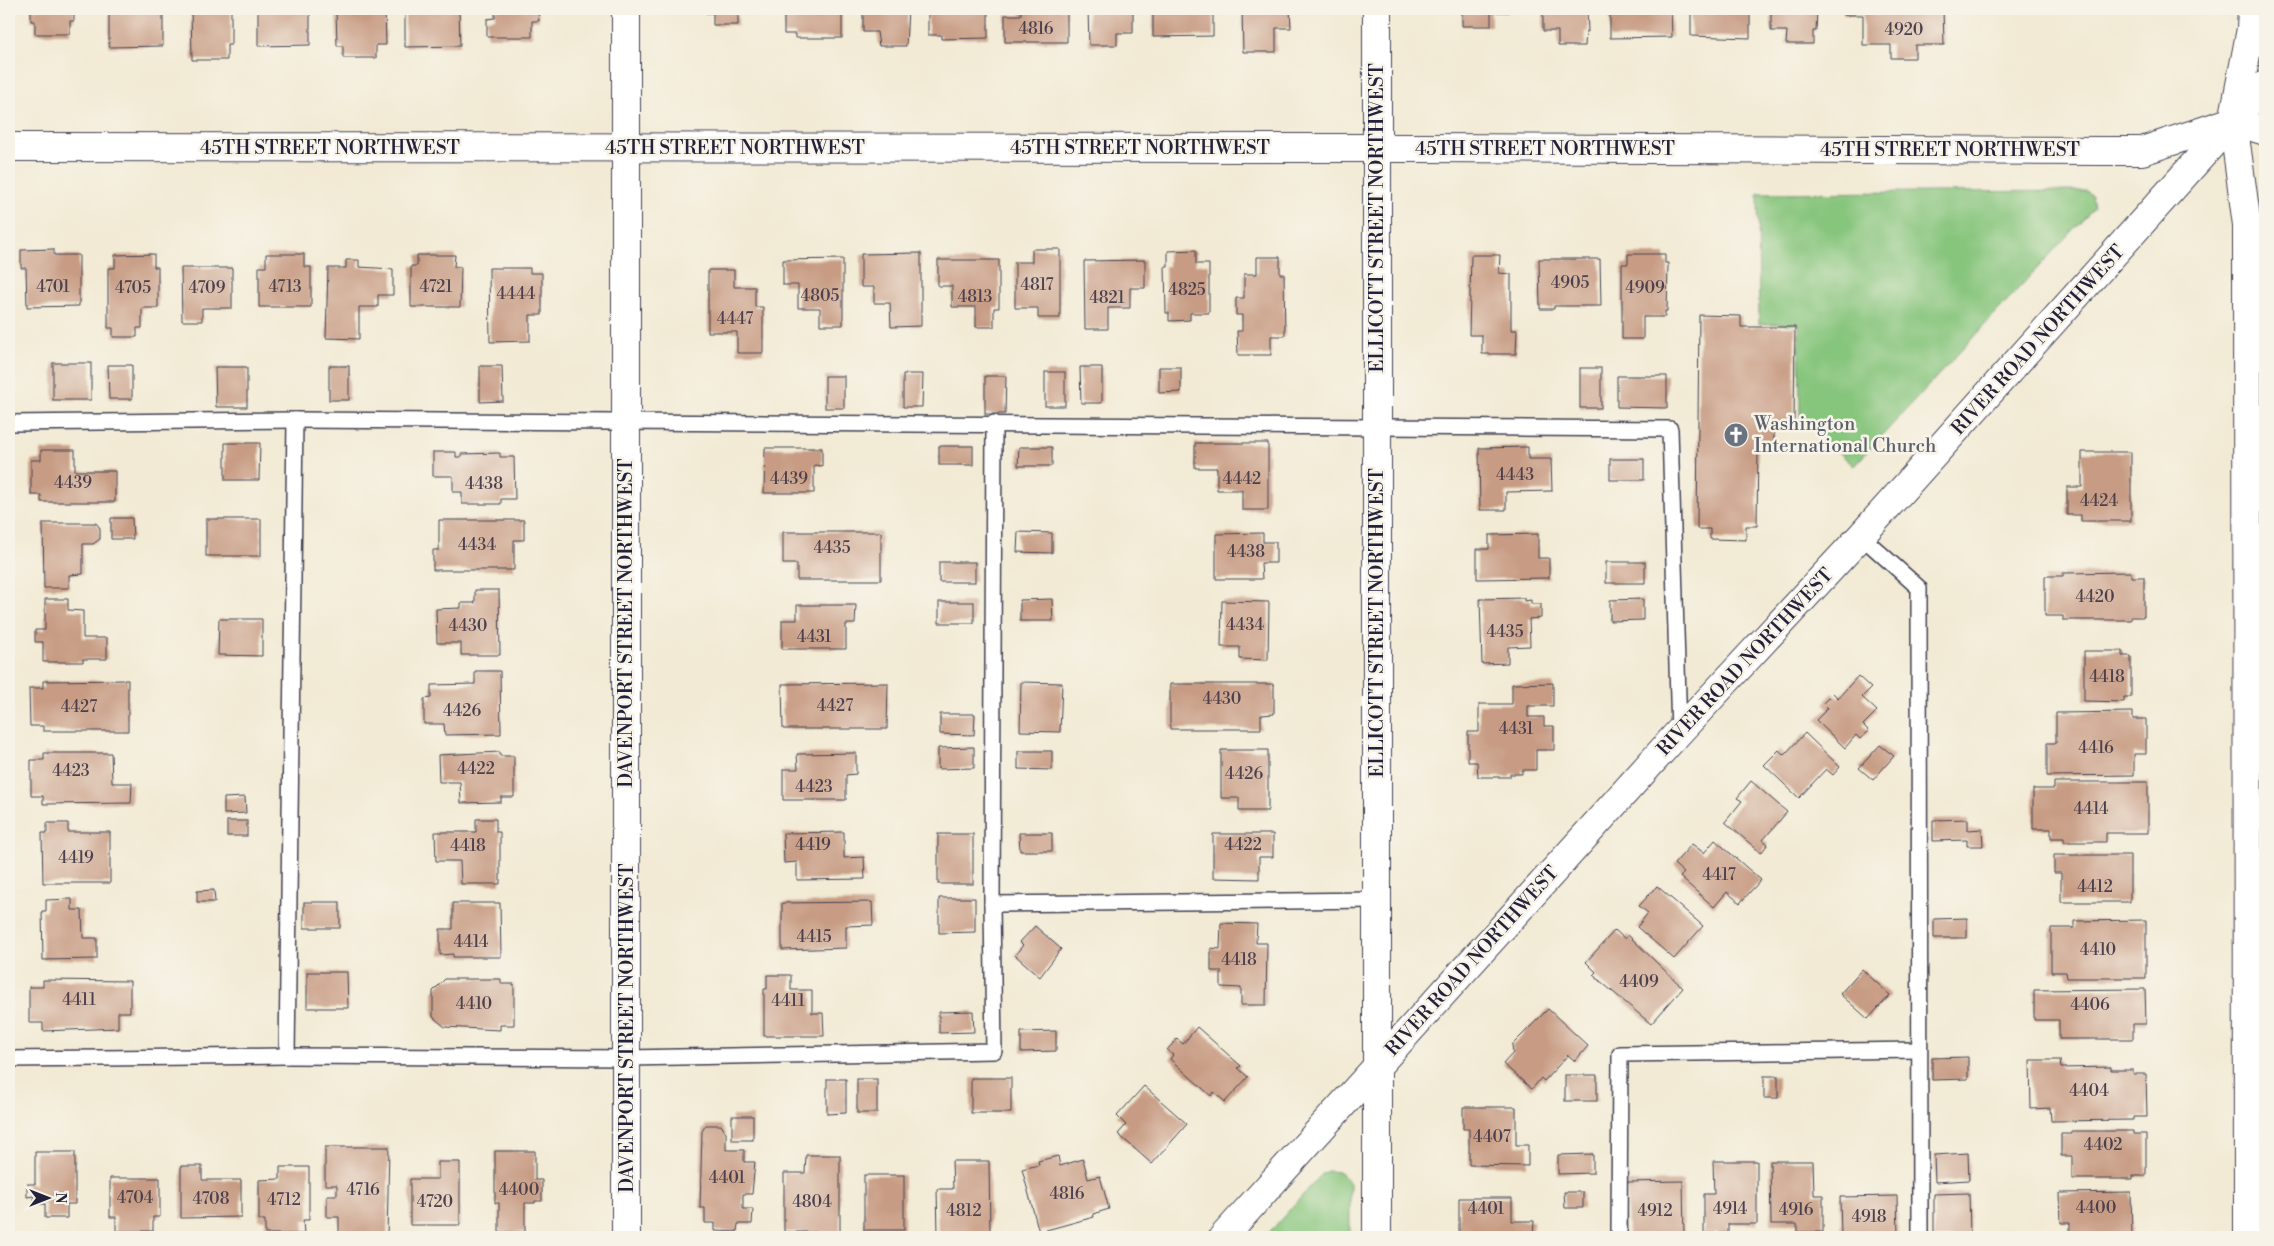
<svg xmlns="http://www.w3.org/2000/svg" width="2274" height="1246" viewBox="0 0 2274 1246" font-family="'Libre Bodoni',serif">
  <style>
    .green { fill: #86c57c; stroke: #54745c }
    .building { fill: #c89c84 }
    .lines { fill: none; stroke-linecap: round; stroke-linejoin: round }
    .lane-casing { stroke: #414052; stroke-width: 18 }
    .street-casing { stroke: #414052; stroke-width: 30 }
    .secondary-casing { stroke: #414052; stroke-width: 30 }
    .lane { stroke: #fff; stroke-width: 15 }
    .street { stroke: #fff; stroke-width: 28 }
    .secondary { stroke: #fff; stroke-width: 28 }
    .labels { text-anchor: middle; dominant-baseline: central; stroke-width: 5; stroke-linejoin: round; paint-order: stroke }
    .number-label { font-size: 16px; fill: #4c404d }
    .street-label { font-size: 19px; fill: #22223b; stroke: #f7f3e8 }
    .worship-label { font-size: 19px; fill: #5b616d; stroke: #f7f3e8; text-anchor: start }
  </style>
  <rect width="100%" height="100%" fill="#f7f3e8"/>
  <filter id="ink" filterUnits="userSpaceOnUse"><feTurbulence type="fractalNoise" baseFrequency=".02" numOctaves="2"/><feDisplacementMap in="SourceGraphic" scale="10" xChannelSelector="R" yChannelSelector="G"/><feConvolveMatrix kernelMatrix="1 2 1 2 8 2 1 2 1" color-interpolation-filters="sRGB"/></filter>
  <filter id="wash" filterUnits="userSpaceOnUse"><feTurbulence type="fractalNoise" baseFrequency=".0096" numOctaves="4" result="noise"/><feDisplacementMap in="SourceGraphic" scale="20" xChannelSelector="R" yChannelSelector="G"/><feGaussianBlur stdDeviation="1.12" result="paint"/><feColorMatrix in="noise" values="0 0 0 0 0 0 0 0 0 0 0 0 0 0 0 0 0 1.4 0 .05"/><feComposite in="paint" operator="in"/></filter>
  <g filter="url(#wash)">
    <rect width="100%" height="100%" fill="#f2ead4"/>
    <g class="green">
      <path d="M2086,191L2092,195L2094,207L1854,466L1800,417L1799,324H1759L1758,193Z"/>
      <path d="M1328,1171L1340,1172L1350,1183V1237H1265L1322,1174Z"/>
    </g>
    <g id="blocks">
      <g class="building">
        <path d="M31,9H74V21H70V34H35V21H31Z"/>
        <path d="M109,9H163V46L109,47Z"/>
        <path d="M191,9H231V45H227V60H192Z"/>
        <path d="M258,9H310V45L258,46Z"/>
        <path d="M336,9H385L386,45H376V58H343V46H337Z"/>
        <path d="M405,9H459L460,46L405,47Z"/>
        <path d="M495,9H538L539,21H532V37H487V19L495,18Z"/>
        <path d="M705,9H755V13H738V25H713V13H705Z"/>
        <path d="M784,9H842V38H795V34H784Z"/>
        <path d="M863,9H908L906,46H879L877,32H863Z"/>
        <path d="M928,9H988V38L941,39V35H928Z"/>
        <path d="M1021,9H1067V42H1005V15H1021Z"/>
        <path d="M1088,9H1133V33H1117V45H1089Z"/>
        <path d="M1153,9H1213V36L1153,37Z"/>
        <path d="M1242,9H1290L1291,28H1276V52H1243Z"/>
        <path d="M1462,9H1510V12H1491V26H1462Z"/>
        <path d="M1543,9H1587L1588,32L1586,31L1585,46H1558V31H1543Z"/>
        <path d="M1610,9H1671L1672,37L1610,38Z"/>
        <path d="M1691,9H1750V38L1691,36Z"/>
        <path d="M1771,9H1817L1816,31H1813V44H1786L1787,31H1771Z"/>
        <path d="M1843,9H1943L1944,45H1915V58H1891V45H1863V15H1843Z"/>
        <path d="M54,249V255H79V306L27,307L26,268H21V250Z"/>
        <path d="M1032,249H1060V318H1038V308H1015V262H1032Z"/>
        <path d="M1196,250V264H1209V313H1190V320L1169,321V313H1166L1165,266H1168V251Z"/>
        <path d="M921,253V326L891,327L890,303H874V287H861V254Z"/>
        <path d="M154,254V267H158V308H142V328H137V337H113V328H108V268H115V255Z"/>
        <path d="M266,254H304V267H311V307H259V267H266Z"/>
        <path d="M1628,254H1665V263H1668L1667,311H1665V317H1643V339H1622V264H1628Z"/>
        <path d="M417,255H455L454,267H461L460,307H411V266H417Z"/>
        <path d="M1471,255H1500L1499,273L1511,274V330H1517L1516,354H1482V335H1469Z"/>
        <path d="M1257,257H1280V274H1284L1285,336H1271V355H1238L1237,331H1242V315H1236V298H1244V274H1257Z"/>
        <path d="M843,259V325H820V308H798V285H783V260Z"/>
        <path d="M1539,259H1600L1601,306H1554V309H1540Z"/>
        <path d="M346,260H359V267L393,269V295H378V307H359V339L326,338L328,268H346Z"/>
        <path d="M938,260H999V308H994V327H976V307H952V286H938Z"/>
        <path d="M1145,260V288H1130V308H1108V329H1085L1084,261Z"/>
        <path d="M181,268H232V308H202V321H182Z"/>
        <path d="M489,268H530V273H542V315H530V341L490,342Z"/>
        <path d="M708,270H734V287H755V307H763V353H737V332H708Z"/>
        <path d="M1699,315L1741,316V327H1795L1794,423H1774V447H1758L1757,526H1746V540L1710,539V529H1697Z"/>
        <rect x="53" y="363" width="38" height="37"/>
        <path d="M108,365H132V399H109Z"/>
        <rect x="329" y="366" width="20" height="34"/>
        <path d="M480,366H502L503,401L480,402Z"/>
        <path d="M215,367H247V407H216Z"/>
        <path d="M1080,367H1102V403H1081Z"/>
        <path d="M1159,367H1181V392L1159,393Z"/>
        <rect x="1580" y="368" width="21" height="40"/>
        <rect x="1045" y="372" width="20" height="34"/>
        <path d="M903,374H923L922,407H903Z"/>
        <rect x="825" y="376" width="19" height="32"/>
        <path d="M985,376H1006L1005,414H985Z"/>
        <path d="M1617,376H1667V408L1617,407Z"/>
        <path d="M225,443H260L259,480H225Z"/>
        <path d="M1195,443H1268V510H1242V490H1217V468H1195Z"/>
        <rect x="939" y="446" width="34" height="19"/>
        <path d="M1019,447H1052V466H1018Z"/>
        <path d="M1528,447V459H1551L1552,491L1506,492V510H1480L1479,448Z"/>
        <path d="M765,448H822V466L814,465V493H764Z"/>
        <path d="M41,450H75V471H115V502H41V495H31V460H41Z"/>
        <path d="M433,452H456V457H461V454L500,453V457H514L515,499H501V504H462V492H453V476H433Z"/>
        <path d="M2082,452H2131V521H2081V515H2067V487H2082Z"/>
        <rect x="1610" y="459" width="34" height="21"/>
        <path d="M111,518H132L133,539H111Z"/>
        <rect x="206" y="519" width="55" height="37"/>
        <path d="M439,520H524V540H514V570H433V550H439Z"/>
        <path d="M43,523H96L100,528V539L93,544H83V574L69,575V588H44Z"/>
        <path d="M783,532H881V580H797V564H783Z"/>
        <path d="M1018,532L1052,533V553L1017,552Z"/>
        <path d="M1263,533V542H1276V563H1261L1262,579H1216V534Z"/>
        <path d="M1538,534V558H1549V578L1477,579V549H1489V535Z"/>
        <rect x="939" y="562" width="36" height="20"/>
        <rect x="1606" y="562" width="39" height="21"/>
        <path d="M2131,572V577H2144V617H2131V620H2063V616H2045V576H2063V573Z"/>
        <path d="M475,590H499L500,655H461V643H437L436,609L461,608V603H475Z"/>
        <path d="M1524,598V601L1531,600V604H1541V618L1529,619L1530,646L1508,647V663L1482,664L1480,599Z"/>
        <path d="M45,599H68V610L83,611V638H107V659H83V662H43V642H35V630H45Z"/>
        <path d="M1052,599L1053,621H1020V600Z"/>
        <path d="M1643,599V620L1610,621V600Z"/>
        <path d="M1222,601L1269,602L1268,660L1240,659V647H1221Z"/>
        <rect x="939" y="602" width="35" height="21"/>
        <path d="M797,605H856L855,624H846V649H782V620H797Z"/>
        <path d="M219,619H262V656L218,655Z"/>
        <path d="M2084,651H2123V656H2131V697H2124V702L2084,701Z"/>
        <path d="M475,671H500L501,734L445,735L444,724H424V699L431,698V685L475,684Z"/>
        <path d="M1858,676L1871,688L1862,697L1877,711L1863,725L1869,731L1860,739L1856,735L1845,748L1816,720L1828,708L1823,703L1833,693L1838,698Z"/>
        <path d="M128,680V731H43V726H30L29,688H43V681Z"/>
        <path d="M1021,682L1062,683L1060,732L1020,731Z"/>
        <path d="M888,683L887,729H783L782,684Z"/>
        <path d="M1553,683V706H1528V717H1544V726H1554V750H1536V770H1522V774H1510V777H1478L1477,762H1468V732H1479V704H1512V684Z"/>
        <path d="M1170,684H1274V714L1261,715V729H1170Z"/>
        <path d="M2133,712V719H2146V754H2134V775L2047,776V743H2056V713Z"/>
        <path d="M940,714H975L974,735L940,734Z"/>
        <path d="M1805,733L1840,767L1833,775L1826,769L1799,798L1764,765L1779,750L1784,755Z"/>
        <path d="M1880,745L1894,756L1873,780L1859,768Z"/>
        <path d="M974,747V768L938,769V748Z"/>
        <path d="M1221,750H1268V811H1239V798H1221Z"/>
        <path d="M1018,751H1052V770L1018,769Z"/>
        <path d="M500,752V756H514V797H501V802L461,803L460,782H439L438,755Z"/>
        <path d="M44,753H111L112,783H132L131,803L43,804V796H31V760H44Z"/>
        <path d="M856,753V774L846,775V800H783V769H798L797,754Z"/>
        <path d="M1751,781L1787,812L1763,840L1768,844L1761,853L1725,822L1742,801L1737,798Z"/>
        <path d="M2054,782H2148V833H2106V842H2064V838H2051V829H2033V789H2054Z"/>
        <path d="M245,797L246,813L224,814V798Z"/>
        <path d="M476,819H496V832H500V884H461L460,861H436L435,832H476Z"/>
        <path d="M1968,819V830L1982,829L1983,846H1967V840L1933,841V820Z"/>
        <rect x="227" y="821" width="20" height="15"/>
        <path d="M47,823H68V832H110V883H43L42,833H47Z"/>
        <path d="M844,832V858L864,857L865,879L797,880V862L784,863L783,833Z"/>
        <path d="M1019,833H1052V851H1020Z"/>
        <rect x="938" y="834" width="35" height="50"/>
        <path d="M1213,834H1273V857H1259V879L1213,878Z"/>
        <path d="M1715,840L1761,880L1740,903L1727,892L1714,907L1680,877L1684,873L1674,864L1692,844L1704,853Z"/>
        <path d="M2054,855H2130V902H2061V873H2054Z"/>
        <path d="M1657,886L1703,926L1674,959L1637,927L1648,913L1639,906Z"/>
        <path d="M214,890L215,902H197V891Z"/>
        <path d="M939,898H975V932L939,933Z"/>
        <path d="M72,899V910H82L83,938H97V959L43,960L42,911H46V900Z"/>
        <rect x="304" y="902" width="36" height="26"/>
        <path d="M872,902L873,925L846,926V948L782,950V903Z"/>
        <path d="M453,903H500L501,957H453V954L440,955V929H453Z"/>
        <path d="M1967,918V938H1934V919Z"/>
        <path d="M2146,920V978H2067L2066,972H2051V928H2074V921Z"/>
        <path d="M1221,923L1257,924L1256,943H1267L1266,1005H1241V988L1221,987V971H1211V948L1220,949Z"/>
        <path d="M1035,926L1061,949L1040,977L1015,955L1023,945L1020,942Z"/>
        <path d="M1615,930L1625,939L1628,935L1683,988L1651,1024L1593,975L1596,972L1586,962Z"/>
        <path d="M1862,969L1890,995L1868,1019L1840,994Z"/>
        <path d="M307,972H347L348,1008H307Z"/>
        <path d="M767,975H791V990H812V1013H823L824,1036H764V989H767Z"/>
        <path d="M445,979H501V984H514V1025H500V1030L445,1027L433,1017V991Z"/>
        <path d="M43,980L130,981V1012H118V1028L43,1031V1023H29V987H43Z"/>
        <path d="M2145,989L2146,1024H2133V1039H2059V1020H2034V990Z"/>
        <path d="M1548,1009L1588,1046L1575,1061L1568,1055L1544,1081L1541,1078L1532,1089L1503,1064L1513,1053L1512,1045Z"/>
        <path d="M973,1011L974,1032L939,1033V1012Z"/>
        <path d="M1197,1027L1241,1066L1238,1068L1248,1077L1225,1102L1214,1092L1211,1096L1170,1059L1173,1055L1167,1050L1177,1039L1183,1044Z"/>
        <path d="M1056,1031V1051L1021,1052V1032Z"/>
        <path d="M1968,1057V1079L1932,1080V1058Z"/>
        <path d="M2030,1060H2060L2061,1068L2111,1067V1070H2133V1074H2146L2147,1117H2133V1120L2051,1121L2050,1108L2031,1109Z"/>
        <rect x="1565" y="1075" width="32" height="26"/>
        <rect x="1764" y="1076" width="14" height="22"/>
        <rect x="971" y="1078" width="40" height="35"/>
        <path d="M827,1079H846V1113L827,1114Z"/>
        <rect x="857" y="1079" width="20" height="34"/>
        <path d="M1144,1086L1187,1124L1152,1164L1118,1134L1126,1125L1117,1116Z"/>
        <path d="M1463,1107H1516V1145H1528V1166L1469,1165V1129H1463Z"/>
        <rect x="732" y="1116" width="21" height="24"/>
        <path d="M706,1125H721L726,1133V1150H744V1162H755L752,1194H743V1209H753L752,1224H738L737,1232L715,1231V1223H705V1208H700L702,1131Z"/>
        <path d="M2072,1131H2133V1134H2146V1176H2133V1179H2072V1156H2061V1134H2072Z"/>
        <path d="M325,1147H389L387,1237H339V1217H327V1195H337V1185H325Z"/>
        <path d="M495,1151H535V1180H542V1201H535V1203H525V1232H499V1203H495Z"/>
        <path d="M35,1152H75V1204H67V1218H45V1204H34V1196L27,1197V1184H35Z"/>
        <path d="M1968,1153L1969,1180L1935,1182L1934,1155Z"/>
        <path d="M1593,1154V1173L1558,1174V1155Z"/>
        <path d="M806,1155H840V1232H784V1173H805Z"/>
        <path d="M1058,1156L1060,1166L1083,1159L1088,1179L1100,1176L1109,1209L1093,1214L1094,1217L1039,1232L1022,1169L1039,1165L1038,1161Z"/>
        <path d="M952,1161H989L990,1233L938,1234L937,1189H953Z"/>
        <path d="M1713,1161H1757V1224H1728V1233H1704V1194H1714Z"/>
        <path d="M1770,1161H1813L1814,1195H1823V1232H1797V1224H1771Z"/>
        <path d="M438,1162H460V1225H410V1179H438Z"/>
        <path d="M181,1166H202V1180H241V1217L181,1218Z"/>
        <path d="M280,1167H309V1220H303L304,1234H265V1220H259V1180L280,1179Z"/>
        <rect x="864" y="1175" width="40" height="55"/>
        <path d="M110,1178H160V1217H153V1231H116V1217H110Z"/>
        <path d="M1683,1181L1684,1237H1628L1627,1182Z"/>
        <path d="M1564,1192H1583V1208H1565Z"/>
        <path d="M2131,1192L2132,1237H2070V1223H2061L2060,1193Z"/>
        <path d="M1969,1193L1970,1237H1934V1194Z"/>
        <path d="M1897,1196L1898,1237H1841L1840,1197Z"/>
        <path d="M1459,1198H1512V1221H1534L1533,1237H1459Z"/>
      </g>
    </g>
  </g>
  <g filter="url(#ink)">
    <use href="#blocks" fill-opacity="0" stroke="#414052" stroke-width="1"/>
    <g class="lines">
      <defs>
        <g id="lane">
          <path d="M9,423L295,420L1670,429L1679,732"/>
          <path d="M1861,536L1919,588L1920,1237"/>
          <path d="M992,904L1376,900"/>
          <path d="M287,1056L295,420"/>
          <path d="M9,1059L287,1056L628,1058L994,1051L992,904L994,423"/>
          <path d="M1619,1237L1620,1054L1918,1050"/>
        </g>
        <g id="street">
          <path d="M626,9V1237"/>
          <path d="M1377,9V1237"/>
          <path d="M2233,121L2251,29L2252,9"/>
          <path d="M9,147L1424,148L2104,151H2142L2233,121L2265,131"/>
        </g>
        <g id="secondary">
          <path d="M2233,121L2247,225L2248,1237"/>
          <path d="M1223,1237L1679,732L1861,536L2265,85"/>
        </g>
      </defs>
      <use href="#lane" class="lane-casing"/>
      <use href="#street" class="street-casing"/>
      <use href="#secondary" class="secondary-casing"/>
      <use href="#lane" class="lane"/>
      <use href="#street" class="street"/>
      <use href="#secondary" class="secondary"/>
    </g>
  </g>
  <defs>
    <symbol id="church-disc" viewBox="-11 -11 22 22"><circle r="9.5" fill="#6b7280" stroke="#f7f3e8"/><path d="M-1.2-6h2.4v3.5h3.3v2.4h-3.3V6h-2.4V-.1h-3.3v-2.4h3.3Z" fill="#fff"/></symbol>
  </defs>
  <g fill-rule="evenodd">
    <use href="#church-disc" x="1722" y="421" width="28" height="28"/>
  </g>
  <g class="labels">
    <g class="number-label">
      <text x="1036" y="29">4816</text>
      <text x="1904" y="30">4920</text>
      <text x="1570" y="283">4905</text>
      <text x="1037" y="285">4817</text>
      <text x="53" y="287">4701</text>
      <text x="285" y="287">4713</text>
      <text x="436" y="287">4721</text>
      <text x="133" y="288">4705</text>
      <text x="207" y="288">4709</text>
      <text x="1645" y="288">4909</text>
      <text x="1187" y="290">4825</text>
      <text x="516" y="294">4444</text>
      <text x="820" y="296">4805</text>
      <text x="975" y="297">4813</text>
      <text x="1107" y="298">4821</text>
      <text x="735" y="319">4447</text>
      <text x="1515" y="475">4443</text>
      <text x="789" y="479">4439</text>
      <text x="1242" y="479">4442</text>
      <text x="73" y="483">4439</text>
      <text x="484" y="484">4438</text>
      <text x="2099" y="501">4424</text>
      <text x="477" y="545">4434</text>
      <text x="832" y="548">4435</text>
      <text x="1246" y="552">4438</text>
      <text x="2095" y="597">4420</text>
      <text x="1245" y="625">4434</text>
      <text x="468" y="626">4430</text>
      <text x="1505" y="632">4435</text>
      <text x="814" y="637">4431</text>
      <text x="2107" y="677">4418</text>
      <text x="1222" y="699">4430</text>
      <text x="835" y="706">4427</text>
      <text x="79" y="707">4427</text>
      <text x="462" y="711">4426</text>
      <text x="1516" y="729">4431</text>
      <text x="2096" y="748">4416</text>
      <text x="476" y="769">4422</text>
      <text x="71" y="771">4423</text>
      <text x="1244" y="774">4426</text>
      <text x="814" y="787">4423</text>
      <text x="2091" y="809">4414</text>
      <text x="813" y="845">4419</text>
      <text x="1243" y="845">4422</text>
      <text x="468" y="846">4418</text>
      <text x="76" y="858">4419</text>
      <text x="1719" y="875">4417</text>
      <text x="2095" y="887">4412</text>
      <text x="814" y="937">4415</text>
      <text x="471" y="942">4414</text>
      <text x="2098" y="950">4410</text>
      <text x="1239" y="960">4418</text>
      <text x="1639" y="982">4409</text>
      <text x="79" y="1000">4411</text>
      <text x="788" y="1001">4411</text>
      <text x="474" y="1004">4410</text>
      <text x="2090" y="1005">4406</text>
      <text x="2089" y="1091">4404</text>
      <text x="1492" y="1137">4407</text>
      <text x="2103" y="1145">4402</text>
      <text x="727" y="1178">4401</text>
      <text x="363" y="1190">4716</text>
      <text x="519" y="1190">4400</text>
      <text x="1067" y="1194">4816</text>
      <text x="135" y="1198">4704</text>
      <text x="211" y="1199">4708</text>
      <text x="284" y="1200">4712</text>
      <text x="435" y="1202">4720</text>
      <text x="812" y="1202">4804</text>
      <text x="2096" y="1208">4400</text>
      <text x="1486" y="1209">4401</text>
      <text x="1730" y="1209">4914</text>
      <text x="1796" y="1210">4916</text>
      <text x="964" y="1211">4812</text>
      <text x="1655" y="1211">4912</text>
      <text x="1869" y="1217">4918</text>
    </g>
    <g class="street-label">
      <text x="330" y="148">45TH STREET NORTHWEST</text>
      <text x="735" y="148">45TH STREET NORTHWEST</text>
      <text x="1140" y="148">45TH STREET NORTHWEST</text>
      <text x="1545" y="149">45TH STREET NORTHWEST</text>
      <text x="1950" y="150">45TH STREET NORTHWEST</text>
      <text transform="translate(1377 218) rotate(-90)">ELLICOTT STREET NORTHWEST</text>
      <text transform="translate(2038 340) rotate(-48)">RIVER ROAD NORTHWEST</text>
      <text transform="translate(626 623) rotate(-90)">DAVENPORT STREET NORTHWEST</text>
      <text transform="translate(1377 623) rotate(-90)">ELLICOTT STREET NORTHWEST</text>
      <text transform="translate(1745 662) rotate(-47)">RIVER ROAD NORTHWEST</text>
      <text transform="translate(1472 961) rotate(-48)">RIVER ROAD NORTHWEST</text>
      <text transform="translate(627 1028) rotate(-90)">DAVENPORT STREET NORTHWEST</text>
    </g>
    <g class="worship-label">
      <text x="1754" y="424">Washington<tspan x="1754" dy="22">International Church</tspan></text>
    </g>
  </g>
  <rect width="2274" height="1246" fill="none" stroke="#f7f3e8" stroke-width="30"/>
  <g transform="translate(48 1198) rotate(90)" stroke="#f7f3e8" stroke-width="4" paint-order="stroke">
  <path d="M0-4L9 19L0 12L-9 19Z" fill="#22223b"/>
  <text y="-8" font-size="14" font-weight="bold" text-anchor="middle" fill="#22223b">N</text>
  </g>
</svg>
